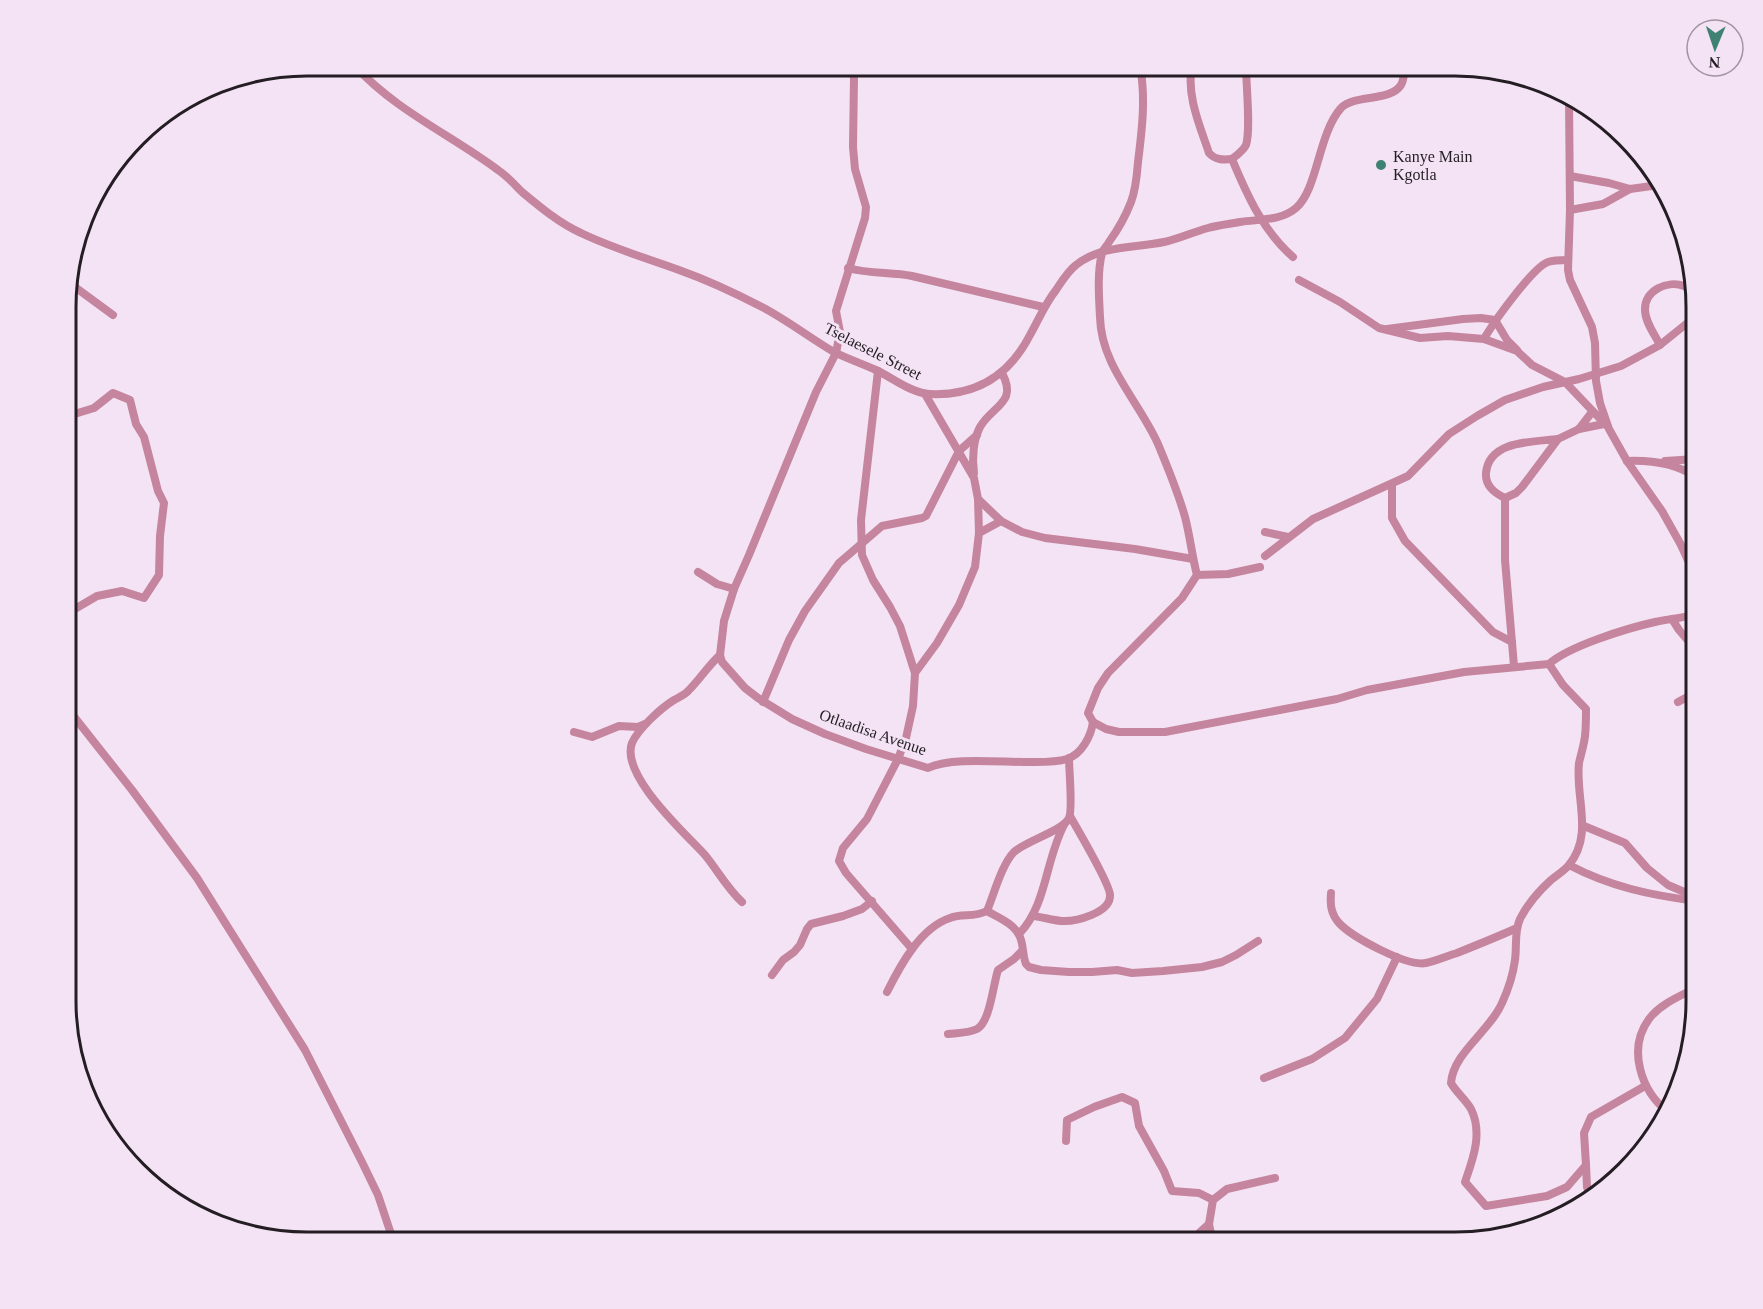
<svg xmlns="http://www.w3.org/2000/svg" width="1763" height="1309" viewBox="0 0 1763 1309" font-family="Georgia,serif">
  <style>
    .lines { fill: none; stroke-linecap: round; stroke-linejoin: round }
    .minor { stroke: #c5859e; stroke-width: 8 }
    .poi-dot { fill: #3f8273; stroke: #f4e3f4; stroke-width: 2 }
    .labels { text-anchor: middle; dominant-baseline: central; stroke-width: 6; stroke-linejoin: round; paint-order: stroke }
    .poi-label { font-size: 16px; fill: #241e24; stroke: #f4e3f4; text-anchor: start }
    .street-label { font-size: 16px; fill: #241e24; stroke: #f4e3f4 }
    .rim { fill: none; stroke: #241e24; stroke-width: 3 }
  </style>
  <rect width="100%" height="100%" fill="#f4e3f4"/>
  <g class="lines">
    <g class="minor">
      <path d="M355,66C395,110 451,135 498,170C507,176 514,184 522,192C540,207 559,223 581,233C612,248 646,258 679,270C707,280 735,293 762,307C787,320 810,338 834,352C848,359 863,364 876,370C893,378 911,393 930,394C976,396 1009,376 1030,335C1039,319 1045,304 1056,290C1062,281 1068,271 1076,265C1101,245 1135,248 1164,242C1179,239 1193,232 1208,228C1218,225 1229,224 1240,222C1259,219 1281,221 1296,208C1318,189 1318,134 1341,108C1355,94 1390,102 1401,85C1404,80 1404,73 1405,66"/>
      <path d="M852,66L854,79L853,147L855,169L866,207L865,218L836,311L840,332L836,353L816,392L749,555L734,589L724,621L720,655L722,662L745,688L758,698L792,719L825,734L866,749L928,768C952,756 1006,763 1035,762C1046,762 1057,762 1067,759C1082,754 1091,736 1093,722L1088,713L1098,688L1108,673L1182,598L1197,575C1192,556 1190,536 1185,517C1178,492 1168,468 1158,444C1139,401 1101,366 1100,317C1099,297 1097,273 1102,253C1103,249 1107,246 1109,242C1117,231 1126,215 1131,202C1136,189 1137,175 1138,162C1142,130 1146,98 1140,66"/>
      <path d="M1192,66C1186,95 1200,126 1209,153C1215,160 1223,160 1232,159C1247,195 1263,231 1293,257"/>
      <path d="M1569,98L1570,210L1568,270L1570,280L1592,327L1595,343L1596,381L1600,403L1609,429L1627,461L1662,511L1681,545L1696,578"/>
      <path d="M1232,159C1237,155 1243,151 1246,145C1251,130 1246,84 1246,66"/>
      <path d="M1570,176L1609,183L1630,189L1659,185"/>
      <path d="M1570,210L1603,204L1630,189"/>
      <path d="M848,268C869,274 891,272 912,276L1043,307"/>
      <path d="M1299,280L1340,302L1379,328L1420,338L1448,336L1484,339L1517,351L1532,365L1565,382L1607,426"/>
      <path d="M68,282L113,315"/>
      <path d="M1387,329L1463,319L1481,318L1495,320L1507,340L1517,350"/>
      <path d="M1484,339C1493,323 1533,267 1548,262C1554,260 1561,260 1568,260"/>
      <path d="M1660,345C1655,335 1645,322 1645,310C1644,290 1668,280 1684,286C1688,288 1693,292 1696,294"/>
      <path d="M878,371L861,520L862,555L873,580L890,607L900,626L915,673"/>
      <path d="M925,394L974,478L978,499L1001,521L1022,532L1045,538L1135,549L1193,559"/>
      <path d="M68,416L94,408L113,393L130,400L136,424L144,437L158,491L164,503L160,536L159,575L144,598L122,591L97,596L68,613"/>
      <path d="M1579,429L1604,424"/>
      <path d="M1558,439L1522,487L1516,493L1505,498C1494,493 1485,486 1486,473C1489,440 1533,442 1558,439Z"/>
      <path d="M1558,439L1579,429L1592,412"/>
      <path d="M1627,461C1652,460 1675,463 1696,477"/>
      <path d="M1665,461L1696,459"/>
      <path d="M974,473C972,459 973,440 980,427C993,405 1018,403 1002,373"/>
      <path d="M1392,484V518L1405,541L1493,632L1512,642"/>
      <path d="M1505,498V560L1514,666"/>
      <path d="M1265,532L1288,537"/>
      <path d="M979,533L1001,521"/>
      <path d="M1265,556L1313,519L1408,476L1449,434L1477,416L1505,400L1543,387L1579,379L1621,366L1660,345L1696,316"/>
      <path d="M698,572L717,584L734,589"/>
      <path d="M1197,575L1228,574L1260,567"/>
      <path d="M1672,619L1679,630L1696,650"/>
      <path d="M720,655C708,666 700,679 689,690C685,695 679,697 674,700C661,708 638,729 632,743C620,775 685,833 705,855C718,871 727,888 742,902"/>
      <path d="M1549,664L1563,685L1586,709C1586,718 1586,727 1585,736C1584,745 1581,754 1579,763C1575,798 1594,834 1569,865C1564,871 1557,875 1551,880C1540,890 1527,905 1520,919C1514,932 1517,946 1515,960C1513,975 1508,990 1502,1003C1490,1031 1453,1053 1451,1083C1456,1092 1466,1100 1471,1109C1483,1133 1473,1159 1465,1182L1486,1206L1547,1196L1567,1187L1586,1165L1584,1133L1591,1117L1645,1086"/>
      <path d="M763,702L789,640L805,611L839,563L882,526L922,518L926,516L959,451L977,435"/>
      <path d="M1678,702L1691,695L1696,681"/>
      <path d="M68,709L132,790L197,878L305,1050L362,1162L378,1195L394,1243"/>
      <path d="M1093,722L1106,729L1119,732H1165L1337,699L1367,690L1464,672L1549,664C1569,646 1628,628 1655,622C1669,619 1683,618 1696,614"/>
      <path d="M574,732L592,737L619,726L638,727L645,724"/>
      <path d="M1584,826L1625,843L1647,868L1668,885L1696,897"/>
      <path d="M1569,865C1611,887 1650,895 1696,901"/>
      <path d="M1331,893C1330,905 1331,914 1339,923C1352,937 1407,967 1426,963C1436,961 1447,956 1457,953C1477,945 1497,937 1517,928"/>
      <path d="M987,911C994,894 1002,864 1014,852C1027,840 1063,831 1069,818C1073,810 1069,770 1069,758"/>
      <path d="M1033,916C1042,917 1052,920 1061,921C1075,922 1111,913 1110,895C1110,884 1078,830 1070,816"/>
      <path d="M1019,934C1047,905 1045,861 1064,825"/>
      <path d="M912,949L846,873L839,861L843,848L867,819L898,759L906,738L913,706L915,673L937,643L959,605L975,567L979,533L978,499"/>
      <path d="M772,975L783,960L794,952L800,945L807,929L811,924L843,916L862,909L872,901"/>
      <path d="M887,992C900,966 920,928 950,918C963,913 973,918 987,911C997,917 1013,923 1019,935C1024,943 1022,955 1026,964L1029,967L1041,970L1069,972H1092L1117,970L1132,973L1163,971L1202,967L1222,962L1236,955L1258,941"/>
      <path d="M948,1034C957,1033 969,1033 977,1029C990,1022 993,985 998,970L1014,959L1022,951"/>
      <path d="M1264,1078L1312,1059L1345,1038L1377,999L1397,957"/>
      <path d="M1668,1112C1641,1091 1627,1049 1649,1019C1660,1004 1680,996 1696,988"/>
      <path d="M1066,1141L1067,1120L1094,1107L1122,1097L1135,1103L1139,1126L1164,1171L1172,1191L1199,1193L1213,1200"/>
      <path d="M1586,1165L1587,1187L1590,1195"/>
      <path d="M1114,1236L1120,1243"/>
      <path d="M1188,1243L1209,1224"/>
      <path d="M1213,1243L1209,1224L1213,1200L1227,1189L1275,1178"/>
    </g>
  </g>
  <circle class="poi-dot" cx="1381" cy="165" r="6"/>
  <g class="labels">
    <g class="poi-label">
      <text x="1393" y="156">Kanye Main<tspan x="1393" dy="18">Kgotla</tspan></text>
    </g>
    <g class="street-label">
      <text transform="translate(873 351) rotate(27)">Tselaesele Street</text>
      <text transform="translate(873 732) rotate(19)">Otlaadisa Avenue</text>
    </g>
  </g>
  <path d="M0 0H1763V1309H0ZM307 76H1455A231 231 0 0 1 1686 307V1001A231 231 0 0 1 1455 1232H307A231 231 0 0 1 76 1001V307A231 231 0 0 1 307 76Z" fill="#f4e3f4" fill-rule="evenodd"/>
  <path class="rim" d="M307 76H1455A231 231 0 0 1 1686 307V1001A231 231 0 0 1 1455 1232H307A231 231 0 0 1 76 1001V307A231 231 0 0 1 307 76Z"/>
  <g transform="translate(1715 48) rotate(182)"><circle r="28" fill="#f4e3f4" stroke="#a194a1" stroke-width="1.5"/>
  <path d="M0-4.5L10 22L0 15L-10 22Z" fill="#3f8273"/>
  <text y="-9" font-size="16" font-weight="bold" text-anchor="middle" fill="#241e24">N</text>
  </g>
</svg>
